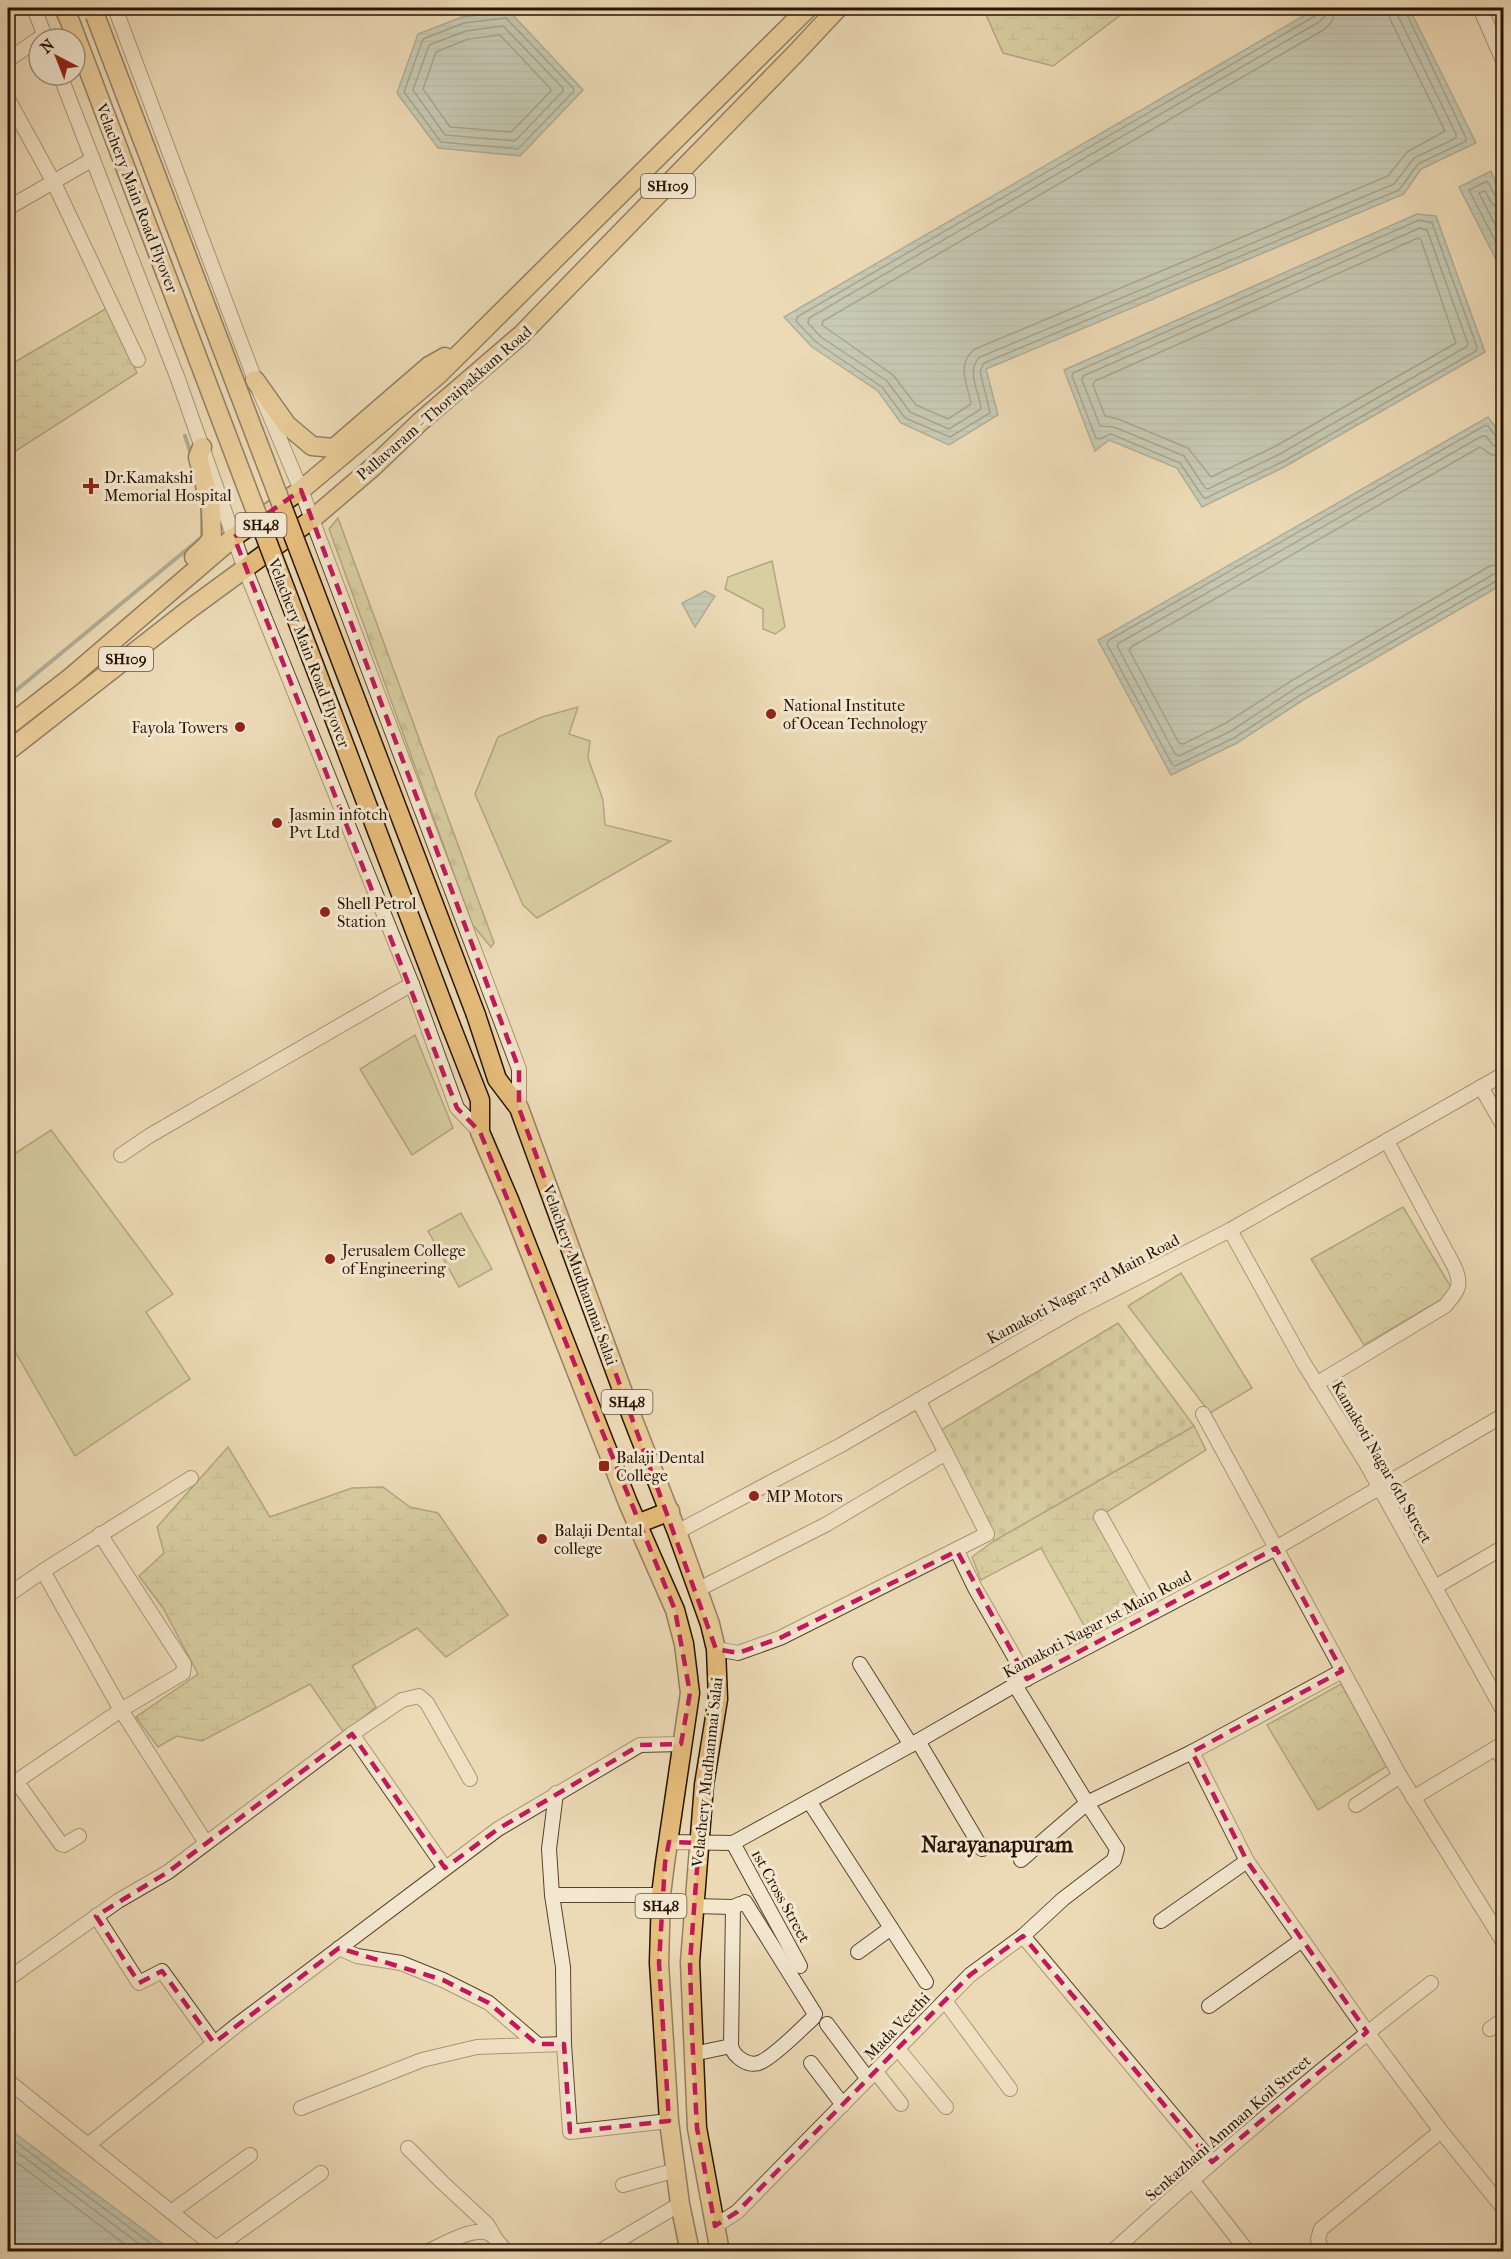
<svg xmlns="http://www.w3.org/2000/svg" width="1511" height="2259" viewBox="0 0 1511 2259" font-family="'IM FELL French Canon',serif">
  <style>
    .grass { fill: #bebe89; stroke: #726844; stroke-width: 1.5 }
    .forest { fill: url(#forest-firs); stroke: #726844; stroke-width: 1.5 }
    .wetland { fill: url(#wetland-marsh); stroke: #726844; stroke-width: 1.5 }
    .cemetery { fill: url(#cemetery-stones); stroke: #726844; stroke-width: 1.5 }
    .park { fill: url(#park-crowns); stroke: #726844; stroke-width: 1.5 }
    .water { fill: url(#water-rules); stroke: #6c776d; stroke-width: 1.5 }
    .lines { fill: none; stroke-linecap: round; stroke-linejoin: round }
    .shore { stroke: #60665a; stroke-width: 1.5 }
    .stream { stroke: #6c776d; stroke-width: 4 }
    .minor-casing { stroke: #58452e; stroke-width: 16 }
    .major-casing { stroke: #271300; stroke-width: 21 }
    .minor { stroke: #f3e7d0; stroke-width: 14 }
    .major { stroke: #e6bd7b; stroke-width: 18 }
    .major-bridge-casing { stroke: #271300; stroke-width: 21; stroke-linecap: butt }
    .major-bridge { stroke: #e6bd7b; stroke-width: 18 }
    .marked { fill: none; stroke: #c2185b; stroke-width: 4.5; stroke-dasharray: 12 8; stroke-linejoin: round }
    .poi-dot { fill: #8f2418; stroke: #f3e7d0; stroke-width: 2 }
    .labels { text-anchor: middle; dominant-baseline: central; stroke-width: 6; stroke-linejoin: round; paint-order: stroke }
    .shield { fill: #f3e7d0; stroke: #64533e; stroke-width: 1.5 }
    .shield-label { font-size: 15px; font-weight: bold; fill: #271300 }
    .street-label { font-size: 16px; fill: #271300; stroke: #f3e7d0 }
    .poi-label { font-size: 16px; fill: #271300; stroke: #f3e7d0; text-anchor: start }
    .district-label { font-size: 22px; font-weight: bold; fill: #271300; stroke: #f3e7d0 }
  </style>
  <defs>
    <pattern id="forest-firs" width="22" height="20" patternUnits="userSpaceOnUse" patternTransform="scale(1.5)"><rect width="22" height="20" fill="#bebe89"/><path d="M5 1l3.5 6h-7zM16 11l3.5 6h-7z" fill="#a3a274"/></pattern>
    <pattern id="wetland-marsh" width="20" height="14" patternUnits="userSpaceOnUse" patternTransform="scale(1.5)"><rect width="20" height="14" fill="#bebe89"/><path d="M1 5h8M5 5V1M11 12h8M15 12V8" fill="none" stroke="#a3a274"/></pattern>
    <pattern id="cemetery-stones" width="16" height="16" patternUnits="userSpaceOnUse" patternTransform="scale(1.5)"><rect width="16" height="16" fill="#bebe89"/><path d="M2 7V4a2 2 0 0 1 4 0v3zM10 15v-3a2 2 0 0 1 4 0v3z" fill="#a3a274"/></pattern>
    <pattern id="park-crowns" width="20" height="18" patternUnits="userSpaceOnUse" patternTransform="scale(1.5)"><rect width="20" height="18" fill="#bebe89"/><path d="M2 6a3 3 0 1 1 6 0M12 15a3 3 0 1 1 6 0" fill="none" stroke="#a3a274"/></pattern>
    <pattern id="water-rules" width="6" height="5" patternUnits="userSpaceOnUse" patternTransform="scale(1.5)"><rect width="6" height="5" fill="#9ab9b5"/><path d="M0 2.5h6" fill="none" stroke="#859e9a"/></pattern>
  </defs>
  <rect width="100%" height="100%" fill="#ecdab6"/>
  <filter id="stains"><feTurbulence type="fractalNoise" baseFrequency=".00333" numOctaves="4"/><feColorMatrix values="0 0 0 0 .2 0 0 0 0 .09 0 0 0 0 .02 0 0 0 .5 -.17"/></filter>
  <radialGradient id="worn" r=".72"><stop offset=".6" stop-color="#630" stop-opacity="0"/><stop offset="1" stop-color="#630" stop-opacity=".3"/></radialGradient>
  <g class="grass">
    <path d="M772,561L785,627L775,634L763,629V609L725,589L728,577Z"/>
    <path d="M578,707L569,734L590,741L588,758L603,800L605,825L671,841L537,918L523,905L475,794L498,737L542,717Z"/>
    <path d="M415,1035L453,1128L412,1155L360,1069Z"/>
    <path d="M51,1130L173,1294L146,1312L190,1379L75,1456L8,1339V1158Z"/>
    <path d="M461,1213L492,1269L459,1287L428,1231Z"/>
    <path d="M1181,1273L1252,1388L1210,1413L1128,1306Z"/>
  </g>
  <path class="forest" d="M338,518L494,943L491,947L472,924L329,529Z"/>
  <g class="wetland">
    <path d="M983,8H1130L1053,66L1003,53Z"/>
    <path d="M107,308L137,373L8,456V366Z"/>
    <path d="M1194,1426L1206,1450L1105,1513L1149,1595L1086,1629L1041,1548L981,1580L972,1557L994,1541Z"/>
    <path d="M228,1447L270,1517L352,1488L383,1487L410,1507L438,1513L508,1615L446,1657L417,1628L352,1666L376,1707L344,1733L310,1684L202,1741L177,1736L158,1747L136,1717L198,1674L163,1608L139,1576L164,1553L157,1527Z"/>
  </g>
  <path class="cemetery" d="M1118,1323L1194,1426L994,1541L941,1430Z"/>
  <g class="park">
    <path d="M1403,1207L1454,1292L1364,1345L1311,1259Z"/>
    <path d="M1341,1684L1387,1766L1318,1810L1267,1725Z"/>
  </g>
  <g class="water">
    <path d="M1317,8H1409L1476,143L1421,169L1404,194L986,369L998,415L949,445L901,423L878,391L812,347L784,317Z"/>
    <path d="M510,12L583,90L520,156L438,148L397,93L418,34L462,17Z"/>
    <path d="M1491,171L1503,200V273L1459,187Z"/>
    <path d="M1417,214L1436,216L1485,352L1284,467L1202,507L1177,468L1109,440L1095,451L1064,370Z"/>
    <path d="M1488,417L1503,437V584L1303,700L1237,743L1171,775L1098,640Z"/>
    <path d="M705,591L715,596L695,627L682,603Z"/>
    <path d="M8,2128L172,2251H8Z"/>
  </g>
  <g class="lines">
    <g class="shore">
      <path d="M1319,8L1315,16L797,317L796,321L816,342L882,387L905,418L950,437L990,413L980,371L984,363L1399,190L1418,164L1466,141V138L1404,8"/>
      <path d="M1326,8L1325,16L1319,22L809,318L808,323L821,337L887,381L910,412L949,429L981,409C980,393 965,370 980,357L1394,184L1414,158L1456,138V134L1398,16L1397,8"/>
      <path d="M1335,8L1332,21L1325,29L823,321L822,325L893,375L916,405L948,419L971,404C968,385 955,364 975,349L1388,176L1407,152L1445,131L1390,19L1388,8"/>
      <path d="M506,18L573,88L574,91L518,149L441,142L404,92L423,39L464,23Z"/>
      <path d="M503,26L563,88V91L515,141L445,135L413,90L429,45L466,31Z"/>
      <path d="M500,35L550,88L551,91L511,132L450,127L423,89L436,52L468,39Z"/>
      <path d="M1504,200L1496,197L1487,181L1469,190L1504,258"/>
      <path d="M1504,207L1492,204L1485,191L1479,193L1504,242"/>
      <path d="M1419,220L1432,223L1477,347L1476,351L1282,462L1206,498L1203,497L1180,463L1111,434L1099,439L1096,438L1072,376L1073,373Z"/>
      <path d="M1420,228L1427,230L1468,344L1466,347L1278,455L1208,489L1205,488L1184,456L1114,427L1100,426L1082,380L1083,376Z"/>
      <path d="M1418,238L1421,240L1456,343L1274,447L1211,477L1188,448L1118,419L1105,416L1093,385L1095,381Z"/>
      <path d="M1504,440L1498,439L1488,426H1484L1109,640L1107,644L1172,764L1175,766L1234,738L1300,695L1498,580L1504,579"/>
      <path d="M1504,448L1493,445L1486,436H1482L1119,643L1117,646L1175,754L1179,756L1231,731L1296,688L1494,574L1504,572"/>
      <path d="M1504,457L1492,455L1480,447L1131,647L1129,650L1179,743L1183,744L1226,723L1291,681L1490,566L1504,563"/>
      <path d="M8,2136L162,2252"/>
      <path d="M8,2145L150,2252"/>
      <path d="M8,2156L135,2252"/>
    </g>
    <g class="stream">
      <path d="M185,436L191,454"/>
      <path d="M8,697L202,537V511"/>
    </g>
    <defs>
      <g id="minor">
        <path d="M34,8L46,39"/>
        <path d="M115,8L255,380L301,490L519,1069V1108"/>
        <path d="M1480,8L1504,63"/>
        <path d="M8,60L44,35"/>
        <path d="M60,75L178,379L245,569L412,984L457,1108L480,1132"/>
        <path d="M8,99L53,181L138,360"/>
        <path d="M8,208L93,159"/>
        <path d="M1481,1087L1504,1127"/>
        <path d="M1504,1089V1095"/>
        <path d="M121,1155L149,1136L412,984"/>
        <path d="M1230,1230L1303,1362L1366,1463L1504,1712"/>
        <path d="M1316,1384L1445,1306C1458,1290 1463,1286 1454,1266L1387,1141"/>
        <path d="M918,1400L946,1453"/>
        <path d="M1203,1414L1400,1776L1504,1943"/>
        <path d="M1101,1517L1154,1612"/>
        <path d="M677,1532L841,1445L1074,1310L1230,1230L1504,1074"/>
        <path d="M100,1534L184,1664L183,1673L121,1710L206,1843"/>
        <path d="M957,1551L975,1588L1027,1679"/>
        <path d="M43,1571L191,1478"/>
        <path d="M1435,1587L1504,1547"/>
        <path d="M697,1590L827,1524L946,1453L987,1534L780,1638L738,1653L716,1649"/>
        <path d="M8,1595L43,1571L121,1710L8,1787"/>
        <path d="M860,1664L911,1745"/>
        <path d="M1015,1685L1087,1803L1192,1752L1247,1861L1367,2032L1441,2131L1504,2209"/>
        <path d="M352,1734L402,1700L419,1696L427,1703L470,1779"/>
        <path d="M918,1741L982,1849"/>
        <path d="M1496,1748L1504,1761"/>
        <path d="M1192,1752L1342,1671"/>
        <path d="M16,1781L61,1844L64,1845L79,1836"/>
        <path d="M556,1793L549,1849L552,1895H661"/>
        <path d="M1413,1798L1504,1743"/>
        <path d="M809,1801L926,1982"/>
        <path d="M1356,1805L1400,1776"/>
        <path d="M669,1842L733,1843L918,1741L1015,1685L1276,1548L1504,1415"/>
        <path d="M733,1843L800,1966"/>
        <path d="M552,1895L563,1967L564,2044L570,2132L669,2121"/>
        <path d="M694,1906L733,1907L740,1904"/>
        <path d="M96,1916L139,1983L162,1971L214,2043"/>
        <path d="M1161,1921L1247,1861"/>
        <path d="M1023,1936L1212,2162"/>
        <path d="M339,1948L357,1956L401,1963L443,1980L489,2003L537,2044"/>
        <path d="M858,1952L891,1928"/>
        <path d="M8,1979L118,1901L168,1872L352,1734L445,1868"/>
        <path d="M945,2001L1010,2089"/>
        <path d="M1209,2006L1302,1940"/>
        <path d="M827,2024L868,2079"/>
        <path d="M1490,2029L1504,2019"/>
        <path d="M731,2046C734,2057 749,2068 761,2062C776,2055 800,2030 813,2018L815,2014L745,1902"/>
        <path d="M898,2049L946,2107"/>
        <path d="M693,2054L731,2046L733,1907"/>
        <path d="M811,2063L843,2105"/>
        <path d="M876,2072L901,2104"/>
        <path d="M8,2081L221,2252"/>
        <path d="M301,2108L422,2060L477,2047L564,2044"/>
        <path d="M88,2145L237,2025L498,1829L640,1745L681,1744"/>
        <path d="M408,2148L443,2183L487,2224L497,2241"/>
        <path d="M1192,2180L1248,2252"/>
        <path d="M623,2185L676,2170"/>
        <path d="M171,2212L250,2155"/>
        <path d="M715,2226L737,2212L970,1975L1023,1936L1063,1899L1114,1860L1117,1849L1087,1803L1021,1860"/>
        <path d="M216,2248L321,2173"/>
        <path d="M427,2252C442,2245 475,2225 490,2234C496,2238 501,2246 507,2252"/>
        <path d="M599,2252L680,2204"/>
        <path d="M1112,2252C1215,2158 1321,2068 1431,1983"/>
        <path d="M1322,2252L1318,2239L1321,2229L1441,2131"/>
      </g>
      <g id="major">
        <path d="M64,8L71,24"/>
        <path d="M255,380L287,425L312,446L334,448L429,366L445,357"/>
        <path d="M194,557L207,545L212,538L211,509L198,457L202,447"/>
        <path d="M8,726L71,677L234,537L301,490L438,375L808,8"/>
        <path d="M8,751L187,611L311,520L373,467L421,421L521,335L796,53L838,8"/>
        <path d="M476,1015L497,1079L519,1108L632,1417L677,1532L710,1624L716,1649L718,1699L704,1785L690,1962L697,2128L720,2252"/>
        <path d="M451,1026L480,1100V1132L510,1202L628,1503L675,1610L684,1644L690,1693L665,1863L661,1895L659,1963L669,2121L680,2204L690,2252"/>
        <path d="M637,1524L670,1511"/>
      </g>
    </defs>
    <use href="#minor" class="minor-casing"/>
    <use href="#major" class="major-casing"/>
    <use href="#minor" class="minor"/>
    <use href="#major" class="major"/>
    <defs>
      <g id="major-bridge">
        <path d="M95,15L476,1015"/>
        <path d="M71,24L451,1026"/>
      </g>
    </defs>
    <use href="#major-bridge" class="major-bridge-casing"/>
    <use href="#major-bridge" class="major-bridge"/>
  </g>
  <path d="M0 0H1511V2259H0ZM301,490L519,1069V1108L716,1649L738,1653L780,1638L957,1551L1027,1679L1276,1548L1342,1671L1192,1752L1247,1861L1367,2032L1212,2162L1023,1936L970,1975L737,2212L715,2226L697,2128L692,2033L690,1962L699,1843L669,1842L665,1863L659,1963L669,2121L570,2132L564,2044H537L489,2003L443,1980L339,1948L214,2043L162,1971L139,1983L96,1916L168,1872L352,1734L445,1868L498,1829L640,1745L681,1744L690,1693L675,1610L480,1132L457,1108L234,537Z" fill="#ecdab6" fill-opacity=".55" fill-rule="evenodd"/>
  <path class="marked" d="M301,490L519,1069V1108L716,1649L738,1653L780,1638L957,1551L1027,1679L1276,1548L1342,1671L1192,1752L1247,1861L1367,2032L1212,2162L1023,1936L970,1975L737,2212L715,2226L697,2128L692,2033L690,1962L699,1843L669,1842L665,1863L659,1963L669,2121L570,2132L564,2044H537L489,2003L443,1980L339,1948L214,2043L162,1971L139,1983L96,1916L168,1872L352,1734L445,1868L498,1829L640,1745L681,1744L690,1693L675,1610L480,1132L457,1108L234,537Z"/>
  <g class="poi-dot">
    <path d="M88 477h6v6h6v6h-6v6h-6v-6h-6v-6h6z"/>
    <circle cx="771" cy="714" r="6"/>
    <circle cx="240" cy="727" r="6"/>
    <circle cx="277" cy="823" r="6"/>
    <circle cx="325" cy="912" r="6"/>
    <circle cx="330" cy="1259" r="6"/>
    <rect x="598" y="1460" width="12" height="12" rx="3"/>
    <circle cx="754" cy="1496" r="6"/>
    <circle cx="542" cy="1539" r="6"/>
  </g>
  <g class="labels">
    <g class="shield">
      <rect x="641" y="174" width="54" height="24" rx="4.5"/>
      <rect x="235.5" y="513" width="51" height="24" rx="4.5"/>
      <rect x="99" y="647" width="54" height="24" rx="4.5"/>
      <rect x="601.5" y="1390" width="51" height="24" rx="4.5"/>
      <rect x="635.5" y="1894" width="51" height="24" rx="4.5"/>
    </g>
    <g class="shield-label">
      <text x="668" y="186">SH109</text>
      <text x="261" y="525">SH48</text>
      <text x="126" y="659">SH109</text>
      <text x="627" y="1402">SH48</text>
      <text x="661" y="1906">SH48</text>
    </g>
    <g class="street-label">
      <text transform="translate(137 198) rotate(69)">Velachery Main Road Flyover</text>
      <text transform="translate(444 403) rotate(-41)">Pallavaram - Thoraipakkam Road</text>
      <text transform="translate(309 653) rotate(69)">Velachery Main Road Flyover</text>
      <text transform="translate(580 1275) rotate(70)">Velachery Mudhanmai Salai</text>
      <text transform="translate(1083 1289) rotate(-28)">Kamakoti Nagar 3rd Main Road</text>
      <text transform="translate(1382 1462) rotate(60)">Kamakoti Nagar 6th Street</text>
      <text transform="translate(1097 1624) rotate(-28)">Kamakoti Nagar 1st Main Road</text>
      <text transform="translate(707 1772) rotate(-84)">Velachery Mudhanmai Salai</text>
      <text transform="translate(781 1896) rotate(61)">1st Cross Street</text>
      <text transform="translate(897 2026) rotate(-46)">Mada Veethi</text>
      <text transform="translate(1228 2128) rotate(-41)">Senkazhani Amman Koil Street</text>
    </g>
    <g class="poi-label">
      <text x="104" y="477">Dr.Kamakshi<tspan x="104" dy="18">Memorial Hospital</tspan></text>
      <text x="783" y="705">National Institute<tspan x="783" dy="18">of Ocean Technology</tspan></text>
      <text x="228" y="727" text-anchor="end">Fayola Towers</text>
      <text x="289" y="814">Jasmin infotch<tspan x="289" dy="18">Pvt Ltd</tspan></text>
      <text x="337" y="903">Shell Petrol<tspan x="337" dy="18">Station</tspan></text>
      <text x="342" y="1250">Jerusalem College<tspan x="342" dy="18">of Engineering</tspan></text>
      <text x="616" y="1457">Balaji Dental<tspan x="616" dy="18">College</tspan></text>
      <text x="766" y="1496">MP Motors</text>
      <text x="554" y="1530">Balaji Dental<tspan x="554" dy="18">college</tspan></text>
    </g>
    <g class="district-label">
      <text x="997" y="1845">Narayanapuram</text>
    </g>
  </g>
  <rect width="1511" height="2259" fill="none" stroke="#ecdab6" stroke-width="30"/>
  <rect x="9" y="9" width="1493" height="2241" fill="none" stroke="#271300" stroke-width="3"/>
  <rect x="15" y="15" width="1481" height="2229" fill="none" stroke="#271300" stroke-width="1.5"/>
  <g transform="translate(57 57) rotate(318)"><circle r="28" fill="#f3e7d0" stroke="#a1927d" stroke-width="1.5"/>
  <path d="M0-4.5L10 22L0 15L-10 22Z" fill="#8f2418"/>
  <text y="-9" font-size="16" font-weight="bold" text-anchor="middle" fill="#271300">N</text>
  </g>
  <rect width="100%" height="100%" filter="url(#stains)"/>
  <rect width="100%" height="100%" fill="url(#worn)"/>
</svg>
